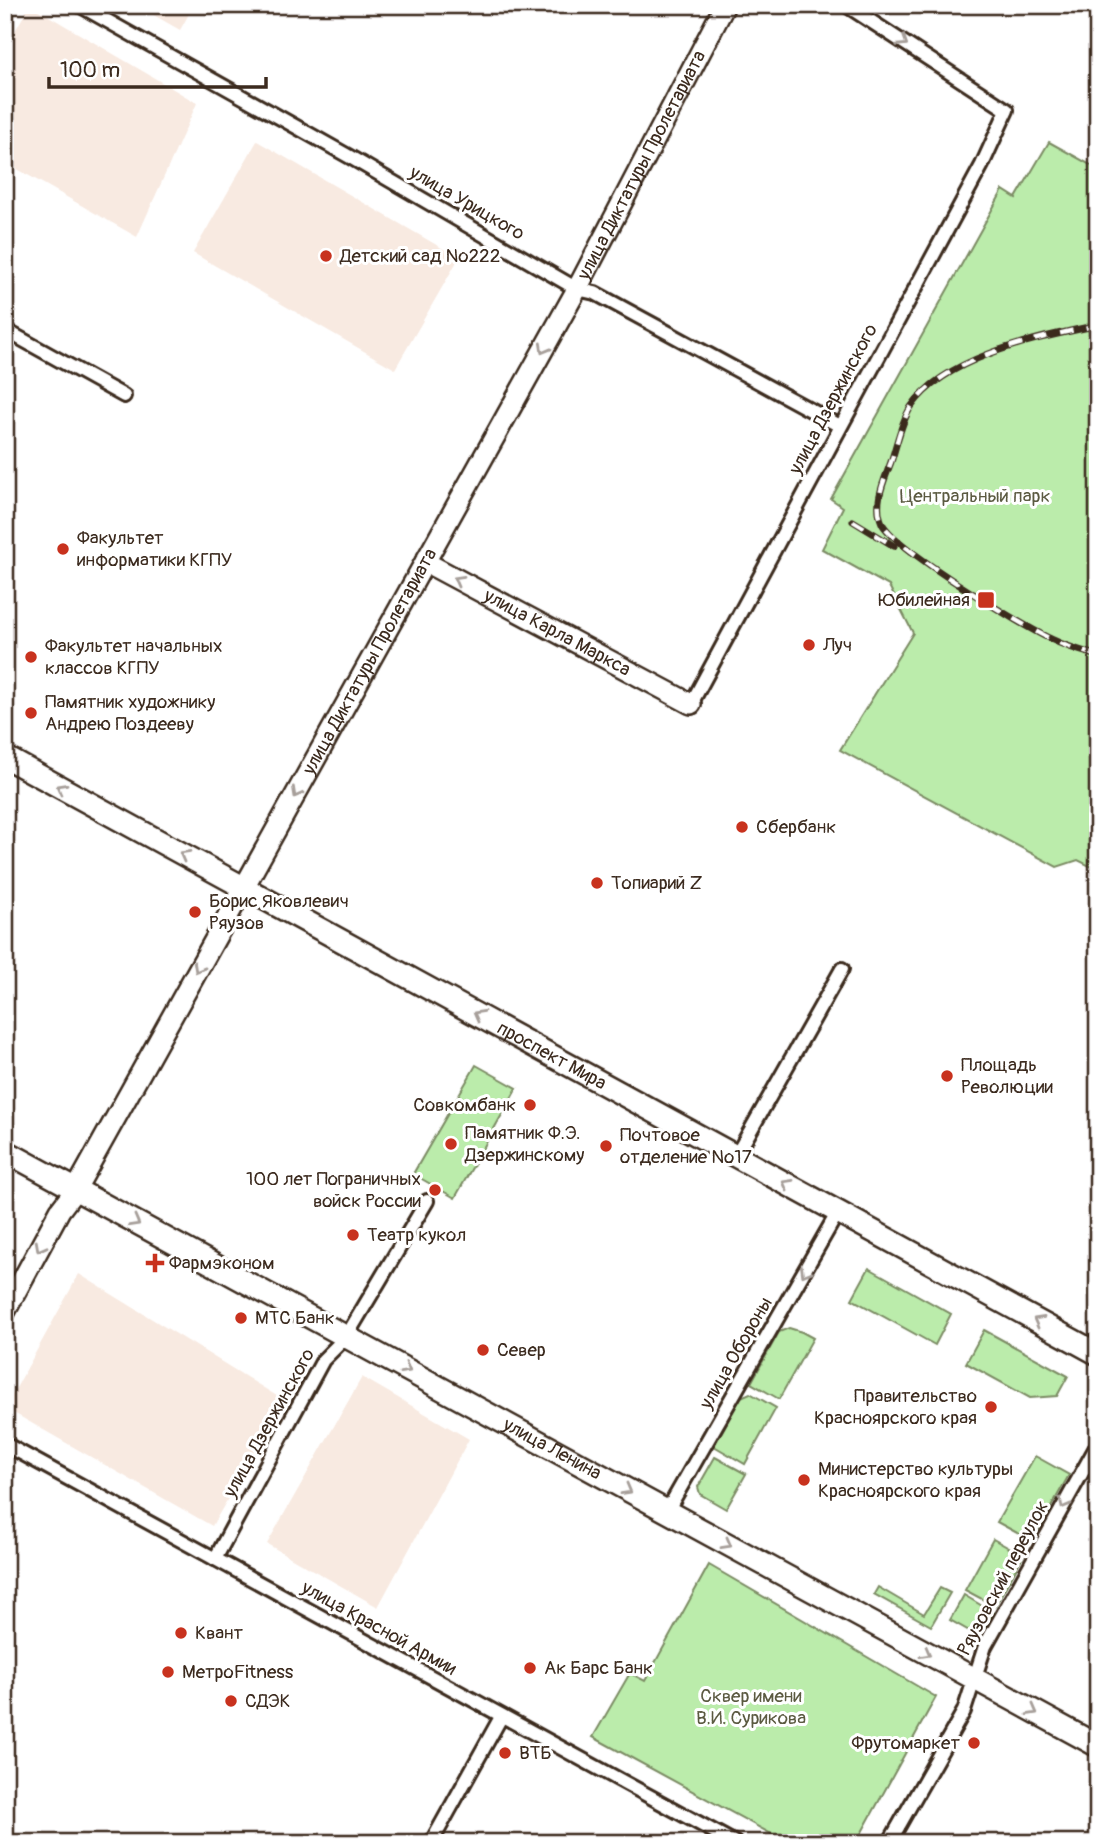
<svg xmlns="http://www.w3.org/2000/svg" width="1103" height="1848" viewBox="0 0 1103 1848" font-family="Pangolin,sans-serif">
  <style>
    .built { fill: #f8eae1 }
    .green { fill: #bbecab; stroke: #7b8b64; stroke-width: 2 }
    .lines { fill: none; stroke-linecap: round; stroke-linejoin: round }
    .street-casing { stroke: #3b2a1e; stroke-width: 18 }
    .secondary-casing { stroke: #3b2a1e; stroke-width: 24 }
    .primary-casing { stroke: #3b2a1e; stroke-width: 26 }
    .street { stroke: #fff; stroke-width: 12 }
    .secondary { stroke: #fff; stroke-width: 19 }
    .primary { stroke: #fff; stroke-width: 21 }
    .rail-casing { stroke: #3b2a1e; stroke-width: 7 }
    .rail { stroke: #fff; stroke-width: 4.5; stroke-dasharray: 13; stroke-linecap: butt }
    .oneway { stroke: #a79f9a }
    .poi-dot { fill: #c8321e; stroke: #fff; stroke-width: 2.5 }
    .labels { text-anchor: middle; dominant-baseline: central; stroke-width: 6; stroke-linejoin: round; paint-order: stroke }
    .street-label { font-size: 19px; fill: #3b2a1e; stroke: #fff }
    .poi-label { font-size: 19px; fill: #3b2a1e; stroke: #fff; text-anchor: start }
    .park-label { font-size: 19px; fill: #5b5a41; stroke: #fff }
  </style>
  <rect width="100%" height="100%" fill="#fff"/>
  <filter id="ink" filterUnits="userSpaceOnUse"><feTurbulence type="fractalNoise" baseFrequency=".0143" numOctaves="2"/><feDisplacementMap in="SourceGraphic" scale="14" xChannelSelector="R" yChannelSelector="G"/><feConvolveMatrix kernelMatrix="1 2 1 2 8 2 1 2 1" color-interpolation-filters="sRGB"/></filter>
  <g filter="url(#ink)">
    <g class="built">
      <path d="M30,5L197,103L137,237L5,162V48Z"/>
      <path d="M136,5H194L180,30Z"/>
      <path d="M257,141L459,258L395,369L193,253Z"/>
      <path d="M79,1274L285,1401L212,1526L5,1408Z"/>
      <path d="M362,1377L469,1439L378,1607L267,1544Z"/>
    </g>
    <g class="green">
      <path d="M1049,142L1098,169V870L1078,860L1057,867L840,750L913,633L889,586L822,549L843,507L831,499L1003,190L1016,198Z"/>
      <path d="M476,1065L517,1088L455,1198L413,1174Z"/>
      <path d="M869,1268L951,1314L935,1345L852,1299Z"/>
      <path d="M789,1328L802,1332L813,1338L779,1399L751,1383L779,1332Z"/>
      <path d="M984,1330L1068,1376L1057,1396L1030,1398L966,1363Z"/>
      <path d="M750,1393L776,1408L745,1464L714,1446L741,1397Z"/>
      <path d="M1035,1456L1069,1475L1032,1541L997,1522Z"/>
      <path d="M715,1457L746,1474L726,1509L700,1494L698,1487Z"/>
      <path d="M993,1539L1023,1556L995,1606L965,1590Z"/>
      <path d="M709,1565L936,1697L856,1843H788L593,1737L630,1673L645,1681Z"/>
      <path d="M878,1587L924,1614L940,1588L950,1593L931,1626L874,1594Z"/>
      <path d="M964,1595L994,1613L980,1637L950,1620Z"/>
    </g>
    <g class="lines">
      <defs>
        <g id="street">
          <path d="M79,5L350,157L577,289L595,293L840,426"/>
          <path d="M5,330L124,396"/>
          <path d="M691,704L982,165L1007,110L846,5"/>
          <path d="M736,1156L842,969"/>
          <path d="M5,1444L735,1843"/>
          <path d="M667,1511L838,1212"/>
          <path d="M215,1559L323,1360L346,1337L427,1201"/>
          <path d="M431,1843L501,1717"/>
          <path d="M889,1843L964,1711L985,1646L1098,1444"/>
        </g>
        <g id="secondary">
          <path id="s1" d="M425,562L691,704"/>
          <path id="s2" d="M5,1312L60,1210L76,1189L577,289L725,5"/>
        </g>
        <g id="primary">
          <path id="s3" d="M5,757L1098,1354"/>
          <path id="s4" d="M5,1151L1098,1746"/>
        </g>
      </defs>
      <use href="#street" class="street-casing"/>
      <use href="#secondary" class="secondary-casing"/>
      <use href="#primary" class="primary-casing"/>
      <use href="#street" class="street"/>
      <use href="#secondary" class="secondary"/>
      <use href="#primary" class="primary"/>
      <defs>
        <g id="rail">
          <path d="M1098,325C1039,338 947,355 911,407C901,422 897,444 891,462C884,481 873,503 882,523C893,547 1023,627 1053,640C1067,647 1082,651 1098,656"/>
          <path d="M853,521L894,546"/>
        </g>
      </defs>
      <use href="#rail" class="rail-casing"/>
      <use href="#rail" class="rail"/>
    </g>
    <defs><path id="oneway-chevron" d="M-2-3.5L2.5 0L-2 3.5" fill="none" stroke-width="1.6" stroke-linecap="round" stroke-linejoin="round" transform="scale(1.75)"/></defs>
    <g class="oneway">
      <use href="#oneway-chevron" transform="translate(903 42) rotate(33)"/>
      <use href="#oneway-chevron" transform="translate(544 349) rotate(119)"/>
      <use href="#oneway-chevron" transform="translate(458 580) rotate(-151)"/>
      <use href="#oneway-chevron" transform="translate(61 788) rotate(-151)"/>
      <use href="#oneway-chevron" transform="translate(297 793) rotate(119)"/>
      <use href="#oneway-chevron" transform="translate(184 855) rotate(-151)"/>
      <use href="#oneway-chevron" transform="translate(198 968) rotate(119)"/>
      <use href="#oneway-chevron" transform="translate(478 1015) rotate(-151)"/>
      <use href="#oneway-chevron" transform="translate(787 1184) rotate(-151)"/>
      <use href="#oneway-chevron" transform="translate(135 1222) rotate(29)"/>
      <use href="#oneway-chevron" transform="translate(40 1247) rotate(118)"/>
      <use href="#oneway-chevron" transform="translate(805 1272) rotate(120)"/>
      <use href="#oneway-chevron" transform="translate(1038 1321) rotate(-151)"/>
      <use href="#oneway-chevron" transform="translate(406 1369) rotate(29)"/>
      <use href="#oneway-chevron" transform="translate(627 1490) rotate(29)"/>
      <use href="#oneway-chevron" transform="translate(1064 1504) rotate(119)"/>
      <use href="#oneway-chevron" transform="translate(727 1544) rotate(29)"/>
      <use href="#oneway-chevron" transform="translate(926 1653) rotate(29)"/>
      <use href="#oneway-chevron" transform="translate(1033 1711) rotate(29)"/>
    </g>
  </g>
  <g class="poi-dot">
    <circle cx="326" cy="256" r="7"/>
    <circle cx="63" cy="549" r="7"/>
    <rect x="977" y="591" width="18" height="18" rx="3.5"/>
    <circle cx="809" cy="645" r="7"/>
    <circle cx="31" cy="657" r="7"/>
    <circle cx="31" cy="713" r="7"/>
    <circle cx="742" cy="827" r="7"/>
    <circle cx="597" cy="883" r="7"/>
    <circle cx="195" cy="912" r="7"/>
    <circle cx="947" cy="1076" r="7"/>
    <circle cx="530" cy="1105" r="7"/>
    <circle cx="451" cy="1144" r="7"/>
    <circle cx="606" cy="1146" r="7"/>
    <circle cx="435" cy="1190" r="7"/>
    <circle cx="353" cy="1235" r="7"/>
    <path d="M151.5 1252.5h7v7h7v7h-7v7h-7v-7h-7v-7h7z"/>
    <circle cx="241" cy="1318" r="7"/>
    <circle cx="483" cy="1350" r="7"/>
    <circle cx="991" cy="1407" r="7"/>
    <circle cx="804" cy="1480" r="7"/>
    <circle cx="181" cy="1633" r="7"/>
    <circle cx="530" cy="1668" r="7"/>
    <circle cx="168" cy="1672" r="7"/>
    <circle cx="231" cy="1701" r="7"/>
    <circle cx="974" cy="1743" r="7"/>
    <circle cx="505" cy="1753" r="7"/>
  </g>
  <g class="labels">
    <g class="street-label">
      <text stroke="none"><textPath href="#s2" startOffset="1312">улица Диктатуры Пролетариата</textPath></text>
      <text transform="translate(467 203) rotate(30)">улица Урицкого</text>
      <text transform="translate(833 399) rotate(-62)">улица Дзержинского</text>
      <text stroke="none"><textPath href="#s1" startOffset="150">улица Карла Маркса</textPath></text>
      <text stroke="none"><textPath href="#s2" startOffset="746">улица Диктатуры Пролетариата</textPath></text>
      <text stroke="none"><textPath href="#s3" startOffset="623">проспект Мира</textPath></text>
      <text transform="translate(736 1353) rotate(-60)">улица Обороны</text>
      <text transform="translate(269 1423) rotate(-61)">улица Дзержинского</text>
      <text stroke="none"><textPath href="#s4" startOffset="623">улица Ленина</textPath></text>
      <text transform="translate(1003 1578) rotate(-62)">Ряузовский переулок</text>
      <text transform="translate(379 1628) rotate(29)">улица Красной Армии</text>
    </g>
    <g class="poi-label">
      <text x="340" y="256">Детский сад №222</text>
      <text x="77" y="538">Факультет<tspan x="77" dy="22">информатики КГПУ</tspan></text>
      <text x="970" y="600" text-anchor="end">Юбилейная</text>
      <text x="823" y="645">Луч</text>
      <text x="45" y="646">Факультет начальных<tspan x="45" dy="22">классов КГПУ</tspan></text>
      <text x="45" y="702">Памятник художнику<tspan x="45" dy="22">Андрею Поздееву</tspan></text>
      <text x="756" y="827">Сбербанк</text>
      <text x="611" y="883">Топиарий Z</text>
      <text x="209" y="901">Борис Яковлевич<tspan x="209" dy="22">Ряузов</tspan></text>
      <text x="961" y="1065">Площадь<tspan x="961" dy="22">Революции</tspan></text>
      <text x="516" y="1105" text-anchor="end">Совкомбанк</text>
      <text x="465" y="1133">Памятник Ф.Э.<tspan x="465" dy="22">Дзержинскому</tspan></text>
      <text x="620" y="1135">Почтовое<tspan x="620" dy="22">отделение №17</tspan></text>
      <text x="421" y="1179" text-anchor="end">100 лет Пограничных<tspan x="421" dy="22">войск России</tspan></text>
      <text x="367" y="1235">Театр кукол</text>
      <text x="169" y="1263">Фармэконом</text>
      <text x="255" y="1318">МТС Банк</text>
      <text x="497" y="1350">Север</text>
      <text x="977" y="1396" text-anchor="end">Правительство<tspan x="977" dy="22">Красноярского края</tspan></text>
      <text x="818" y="1469">Министерство культуры<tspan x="818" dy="22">Красноярского края</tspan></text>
      <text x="195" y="1633">Квант</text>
      <text x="544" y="1668">Ак Барс Банк</text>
      <text x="182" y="1672">МетроFitness</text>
      <text x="245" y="1701">СДЭК</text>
      <text x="960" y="1743" text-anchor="end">Фрутомаркет</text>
      <text x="519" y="1753">ВТБ</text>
    </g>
    <g class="park-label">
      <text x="975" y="496">Центральный парк</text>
      <text x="751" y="1696">Сквер имени<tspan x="751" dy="22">В.И. Сурикова</tspan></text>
    </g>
  </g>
  <rect width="1103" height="1848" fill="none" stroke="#fff" stroke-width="28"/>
  <rect x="14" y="14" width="1075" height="1820" fill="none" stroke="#3b2a1e" stroke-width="2.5" filter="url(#ink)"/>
  <path d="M49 77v10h217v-10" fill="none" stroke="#3b2a1e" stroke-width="3.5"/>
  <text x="60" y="77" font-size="21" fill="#3b2a1e" stroke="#ffffff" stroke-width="5" paint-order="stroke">100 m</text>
</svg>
